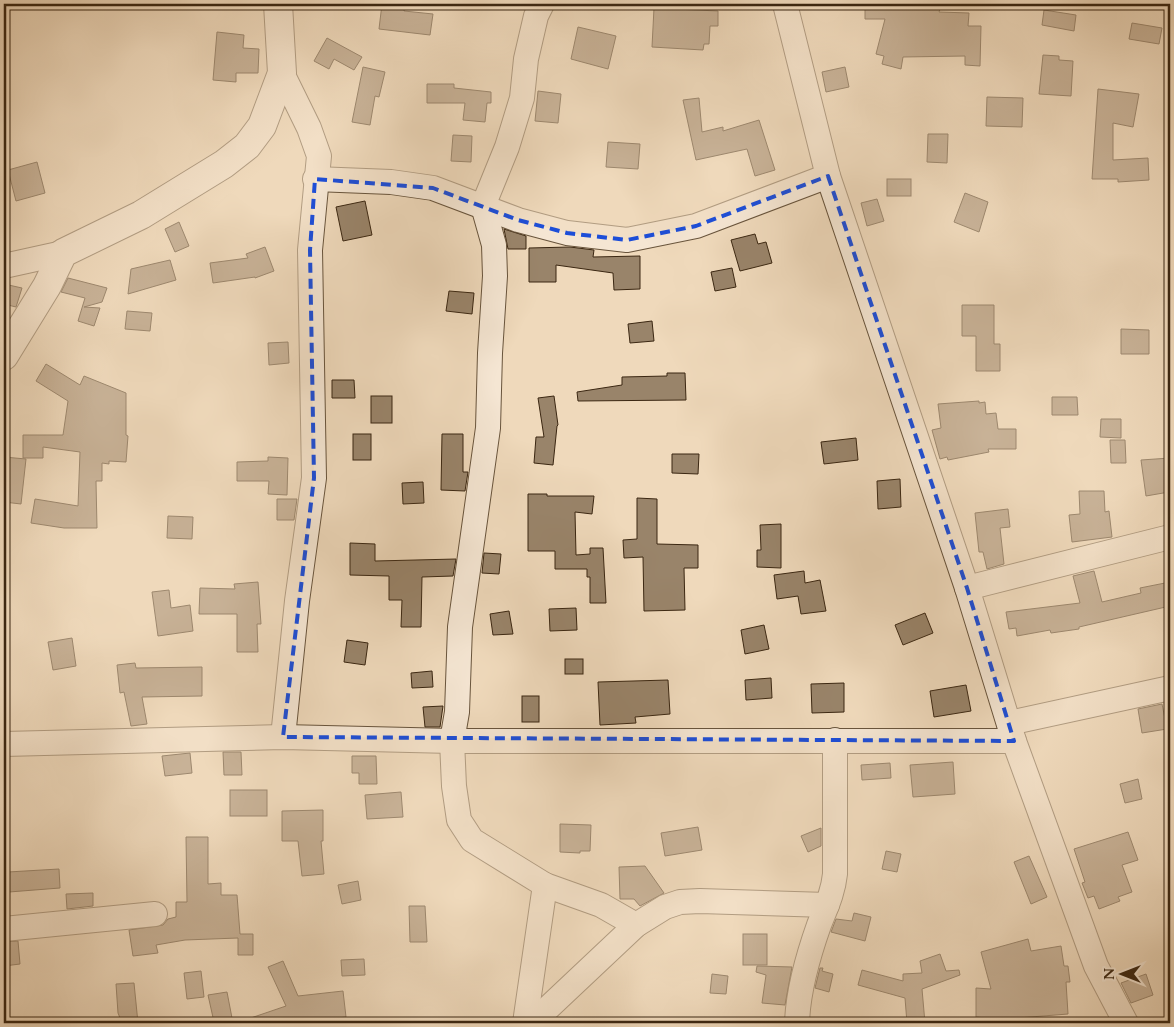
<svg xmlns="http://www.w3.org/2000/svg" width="1174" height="1027" viewBox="0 0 1174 1027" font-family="Cardo,serif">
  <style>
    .building { fill: #99846a; stroke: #3b2712 }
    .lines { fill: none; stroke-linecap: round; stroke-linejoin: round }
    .minor-casing { stroke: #68543c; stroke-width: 26 }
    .tertiary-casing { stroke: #68543c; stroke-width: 30 }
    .minor { stroke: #f5e6d3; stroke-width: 24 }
    .tertiary { stroke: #f5e6d3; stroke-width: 28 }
    .marked { fill: none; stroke: #1d4ed8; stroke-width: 4; stroke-dasharray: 10 6; stroke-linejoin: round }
  </style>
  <rect width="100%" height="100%" fill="#efd9bb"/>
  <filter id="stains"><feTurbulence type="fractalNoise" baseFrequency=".004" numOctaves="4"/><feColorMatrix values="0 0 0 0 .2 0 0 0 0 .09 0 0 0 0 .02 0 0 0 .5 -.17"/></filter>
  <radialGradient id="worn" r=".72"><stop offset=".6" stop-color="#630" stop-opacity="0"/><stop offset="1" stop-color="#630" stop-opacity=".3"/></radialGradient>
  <g class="building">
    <path d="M382,4H405L404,11L433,14L430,35L379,29Z"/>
    <path d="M865,4H942L939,12L969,13L968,26H981L980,66L965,65V56L903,57L901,69L882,64L884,56L876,54L885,19H865Z"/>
    <path d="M654,8L718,11V26H710L709,44H704L703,50L652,47Z"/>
    <path d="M1044,10L1076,15L1074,31L1042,25Z"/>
    <path d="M1132,23L1162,28L1159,44L1129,39Z"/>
    <path d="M578,27L616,36L608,69L571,59Z"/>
    <path d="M217,32L244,35L243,48L259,49L258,73H236V82L213,80Z"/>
    <path d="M327,38L362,57L354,70L334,59L329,69L314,61Z"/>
    <path d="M1043,55L1059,56V60L1073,61L1071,96L1039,94Z"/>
    <path d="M363,67L385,72L379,97L375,96L370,125L352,122Z"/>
    <path d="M845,67L849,87L826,92L822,72Z"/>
    <path d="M427,84H454V88L491,92V103H487L485,122L463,120L465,103H427Z"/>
    <path d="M1098,89L1139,94L1133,127L1113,123V160L1148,158L1149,180L1118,182V179H1092Z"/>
    <path d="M538,91L561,94L558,123L535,121Z"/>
    <path d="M987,97L1023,98L1022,127L986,126Z"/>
    <path d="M699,98L702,132L723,127V131L759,120L775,170L755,176L747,149L696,160L683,100Z"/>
    <path d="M928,134H948L947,163L927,162Z"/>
    <path d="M453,135L472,136L471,162L451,161Z"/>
    <path d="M608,142L640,144L638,169L606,167Z"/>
    <path d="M37,162L45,193L16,201L8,170Z"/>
    <rect x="887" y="179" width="24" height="17"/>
    <path d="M965,193L988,202L979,232L954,222Z"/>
    <path d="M877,199L884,221L867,226L861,203Z"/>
    <path d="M365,201L372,235L343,241L336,207Z"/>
    <path d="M179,222L189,246L175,252L165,229Z"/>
    <path d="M504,229L526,236V249H508Z"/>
    <path d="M755,234L758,244L766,242L772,263L740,271L731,240Z"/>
    <path d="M265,247L274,271L255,278V277L213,283L210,263L248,258L246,254Z"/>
    <path d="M570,247L594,250L593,257L640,256V289L614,290L613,273L556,265V282H529V248Z"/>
    <path d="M170,260L176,280L128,294L131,269Z"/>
    <path d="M732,268L736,287L715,291L711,272Z"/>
    <path d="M68,278L107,288L102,302L84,307L100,308L94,326L78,321L85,298L61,292Z"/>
    <path d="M4,284L22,288L16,307L4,304Z"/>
    <path d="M449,291L474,293L472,314L446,311Z"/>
    <path d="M962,305H994V344H1000V371H976V336H962Z"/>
    <path d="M127,311L152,313L150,331L125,329Z"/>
    <path d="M652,321L654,341L630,343L628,324Z"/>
    <path d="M1121,329L1149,330V354H1121Z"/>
    <path d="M288,342L289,363L269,365L268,343Z"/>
    <path d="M46,364L80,385L84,376L126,393V435L128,436L126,462L109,461V464L102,463V481H96L97,528H64L31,523L35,499L78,506L80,452L43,447V458H23V435H63L68,401L36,381Z"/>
    <path d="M667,373H685L686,400L578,401L577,392L622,385V377L667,376Z"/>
    <path d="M332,380H354L355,398H332Z"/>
    <rect x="371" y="396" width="21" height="27"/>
    <path d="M554,396L558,425L557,426L553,465L534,463L536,437H544L538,398Z"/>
    <path d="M1052,397H1077L1078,415H1052Z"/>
    <path d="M979,401V403L985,402L986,414L996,413L998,429H1016V449H988L989,452L948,460L947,457L940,459L932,430L941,428L938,404Z"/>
    <path d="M1101,419H1121V438L1100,437Z"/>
    <rect x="353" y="434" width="18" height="26"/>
    <path d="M442,434H463V472H468L465,491L441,490Z"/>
    <path d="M856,438L858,460L824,464L821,442Z"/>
    <path d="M1110,440H1125L1126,463H1111Z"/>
    <path d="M672,454H699L698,474L672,473Z"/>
    <path d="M4,457L26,459L21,504L4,502Z"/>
    <path d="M268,457L288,458L287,495L268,494L269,481H237V462L268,461Z"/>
    <path d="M1170,458V474L1166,475L1169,492L1146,496L1141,460Z"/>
    <path d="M900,479L901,507L878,509L877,481Z"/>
    <path d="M423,482L424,503L403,504L402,483Z"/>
    <path d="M1079,491H1104L1105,512L1109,511L1112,537L1072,542L1069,515L1080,514Z"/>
    <path d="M528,494H547V496H594L592,514L575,512L576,555L590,554V548H603L606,603H590V577H587V569H555V551H528Z"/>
    <path d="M637,498L657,499V544L698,545V568H684L685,610L644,611L643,557L624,558L623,540L637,539Z"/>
    <path d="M277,499H297L294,520H277Z"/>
    <path d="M1008,509L1010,527L1000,528L1004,564L987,569L983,552H979L975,513Z"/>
    <path d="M168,516L193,517L192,539L167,538Z"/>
    <path d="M781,524V568L757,567V550H761L760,525Z"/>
    <path d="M350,543L375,544V561L456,559L453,576L422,577L421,627H401L402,600H389V576L350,575Z"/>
    <path d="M484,553L501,554L499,574L482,573Z"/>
    <path d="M804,571L805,583L820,580L826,611L801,614L798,596L777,599L774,575Z"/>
    <path d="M1094,571L1102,602L1141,593L1140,588L1170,582V606L1079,627V629L1051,633L1050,630L1017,636L1016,628L1009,629L1006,612L1080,603L1073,576Z"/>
    <path d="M258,582L261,624H257L258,652H237V614H199L200,588L235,589L234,584Z"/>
    <path d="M169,590L171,608L190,605L193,631L158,636L152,592Z"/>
    <path d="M576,608L577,630L550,631L549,609Z"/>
    <path d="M509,611L513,634L493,635L490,614Z"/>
    <path d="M925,613L933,633L903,645L895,625Z"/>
    <path d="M764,625L769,649L745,654L741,630Z"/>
    <path d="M72,638L76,666L53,670L48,642Z"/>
    <path d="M347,640L368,643L365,665L344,662Z"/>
    <rect x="565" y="659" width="18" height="15"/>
    <path d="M135,663L136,668L202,667V696L142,697L147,724L131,726L124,692L120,693L117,665Z"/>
    <path d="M432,671L433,687L412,688L411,673Z"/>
    <path d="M771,678L772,698L746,700L745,680Z"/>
    <path d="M668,680L670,714L635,717L636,723L600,725L598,682Z"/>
    <path d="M844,683V712L812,713L811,684Z"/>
    <path d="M966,685L971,711L934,717L930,691Z"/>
    <rect x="522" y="696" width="17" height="26"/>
    <path d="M1162,704L1167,729L1142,733L1138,709Z"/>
    <path d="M443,706L440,727H425L423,707Z"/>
    <path d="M223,752H241L242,775H224Z"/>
    <path d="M190,753L192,773L165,776L162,756Z"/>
    <path d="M352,756H376L377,784H359V773H352Z"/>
    <path d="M953,762L955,794L913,797L910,765Z"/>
    <path d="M890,763L891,778L862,780L861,765Z"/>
    <path d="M1138,779L1142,799L1125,803L1120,784Z"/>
    <rect x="230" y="790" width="37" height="26"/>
    <path d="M401,792L403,817L367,819L365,795Z"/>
    <path d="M323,810V841H321L324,874L302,876L298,841H282V811Z"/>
    <path d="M560,824L591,825L590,851H580V853L560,852Z"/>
    <path d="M698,827L702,850L665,856L661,833Z"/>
    <path d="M821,828V846L808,852L801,836Z"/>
    <path d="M1128,832L1138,860L1122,865L1132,892L1118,897L1120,901L1099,909L1094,896L1088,898L1082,883L1085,882L1074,849Z"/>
    <path d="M186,837H208V884L221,883V895H237L240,934H253V955H238V938L185,940L156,945L158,953L133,956L129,930L163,925L168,919L176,917V902H187Z"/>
    <path d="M886,851L901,854L897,872L882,869Z"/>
    <path d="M1029,856L1047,897L1031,904L1014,862Z"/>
    <path d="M645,866L664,893L640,906L634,899H620L619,867Z"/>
    <path d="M59,869L60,888L9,892L8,872Z"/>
    <path d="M358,881L361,900L342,904L338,885Z"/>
    <path d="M93,893V906L67,909L66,894Z"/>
    <path d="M409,906H425L427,942H410Z"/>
    <path d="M854,913L871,917L865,941L831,932L836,919L852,921Z"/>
    <rect x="743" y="934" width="24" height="31"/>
    <path d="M1028,939L1031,951L1061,946L1064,966H1068L1070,982H1066L1068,1014L1018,1018V1021L976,1017V988L991,989L981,952Z"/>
    <path d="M18,941L20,964L4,966V942Z"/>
    <path d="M940,954L946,971L959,970L960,975L922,989L925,1023H907L905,998L858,985L862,970L903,981V974L922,973L920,961Z"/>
    <path d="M364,959L365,975L342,976L341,960Z"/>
    <path d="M283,961L298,996L343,991L346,1017L296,1023H243L242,1021L286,1006L268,967Z"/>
    <path d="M757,966L792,967L785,1005L762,1003L766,975L756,972Z"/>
    <path d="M820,968H823L822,971L833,974L829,992L815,988Z"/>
    <path d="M201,971L204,997L187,999L184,973Z"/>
    <path d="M712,974L728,976L726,994L710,993Z"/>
    <path d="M1146,974L1153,995L1131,1003L1121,983Z"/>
    <path d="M134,983L138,1023H122L118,1013L116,984Z"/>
    <path d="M227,992L232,1018L214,1022L208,995Z"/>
  </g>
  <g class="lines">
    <defs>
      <g id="minor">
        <path d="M542,4L536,16L526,59L522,98L507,147L483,206L494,245L495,276L490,353L488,428L460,627L457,712L452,741L454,786L459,820L472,840L545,885L601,905L636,925"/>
        <path d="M785,4L828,176L967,588L1014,741L1096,966L1126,1023"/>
        <path d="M282,73L309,128L319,156L310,250L314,478L297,601L283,737"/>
        <path d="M315,179L391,182L433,188L518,220L567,233L627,240L696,226L828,176"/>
        <path d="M4,266L63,253"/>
        <path d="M967,588L1170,537"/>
        <path d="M1009,723L1170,688"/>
        <path d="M4,744L283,737L452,741H1014"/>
        <path d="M4,929L155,914"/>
        <path d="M525,1023L545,885"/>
        <path d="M532,1023L636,925L665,907L680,902L700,901L827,905"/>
        <path d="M797,1023C798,991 808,956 819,925C826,907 833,893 835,874V740"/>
      </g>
      <path id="tertiary" d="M4,356L47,286L63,253L141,215L224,164L247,146L262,126L282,73L278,4"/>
    </defs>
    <use href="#minor" class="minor-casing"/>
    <use href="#tertiary" class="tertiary-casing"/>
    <use href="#minor" class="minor"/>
    <use href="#tertiary" class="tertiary"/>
  </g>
  <path d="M0 0H1174V1027H0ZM828,176L967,588L1014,741L283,737L314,478L310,250L315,179L433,188L518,220L567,233L627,240L696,226Z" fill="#efd9bb" fill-opacity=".55" fill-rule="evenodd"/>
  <path class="marked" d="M828,176L967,588L1014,741L283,737L314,478L310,250L315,179L433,188L518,220L567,233L627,240L696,226Z"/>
  <rect width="1174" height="1027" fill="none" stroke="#efd9bb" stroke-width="20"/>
  <rect x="5" y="5" width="1164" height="1017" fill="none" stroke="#3b2712" stroke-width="2.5"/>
  <rect x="10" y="10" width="1154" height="1007" fill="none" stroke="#3b2712"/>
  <g transform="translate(1122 974) rotate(270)" stroke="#f5e6d3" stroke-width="4" paint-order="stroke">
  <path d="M0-4L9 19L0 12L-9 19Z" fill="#3b2712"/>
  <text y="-8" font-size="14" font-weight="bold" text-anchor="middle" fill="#3b2712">N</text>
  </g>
  <rect width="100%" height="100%" filter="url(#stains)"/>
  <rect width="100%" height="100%" fill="url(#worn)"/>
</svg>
